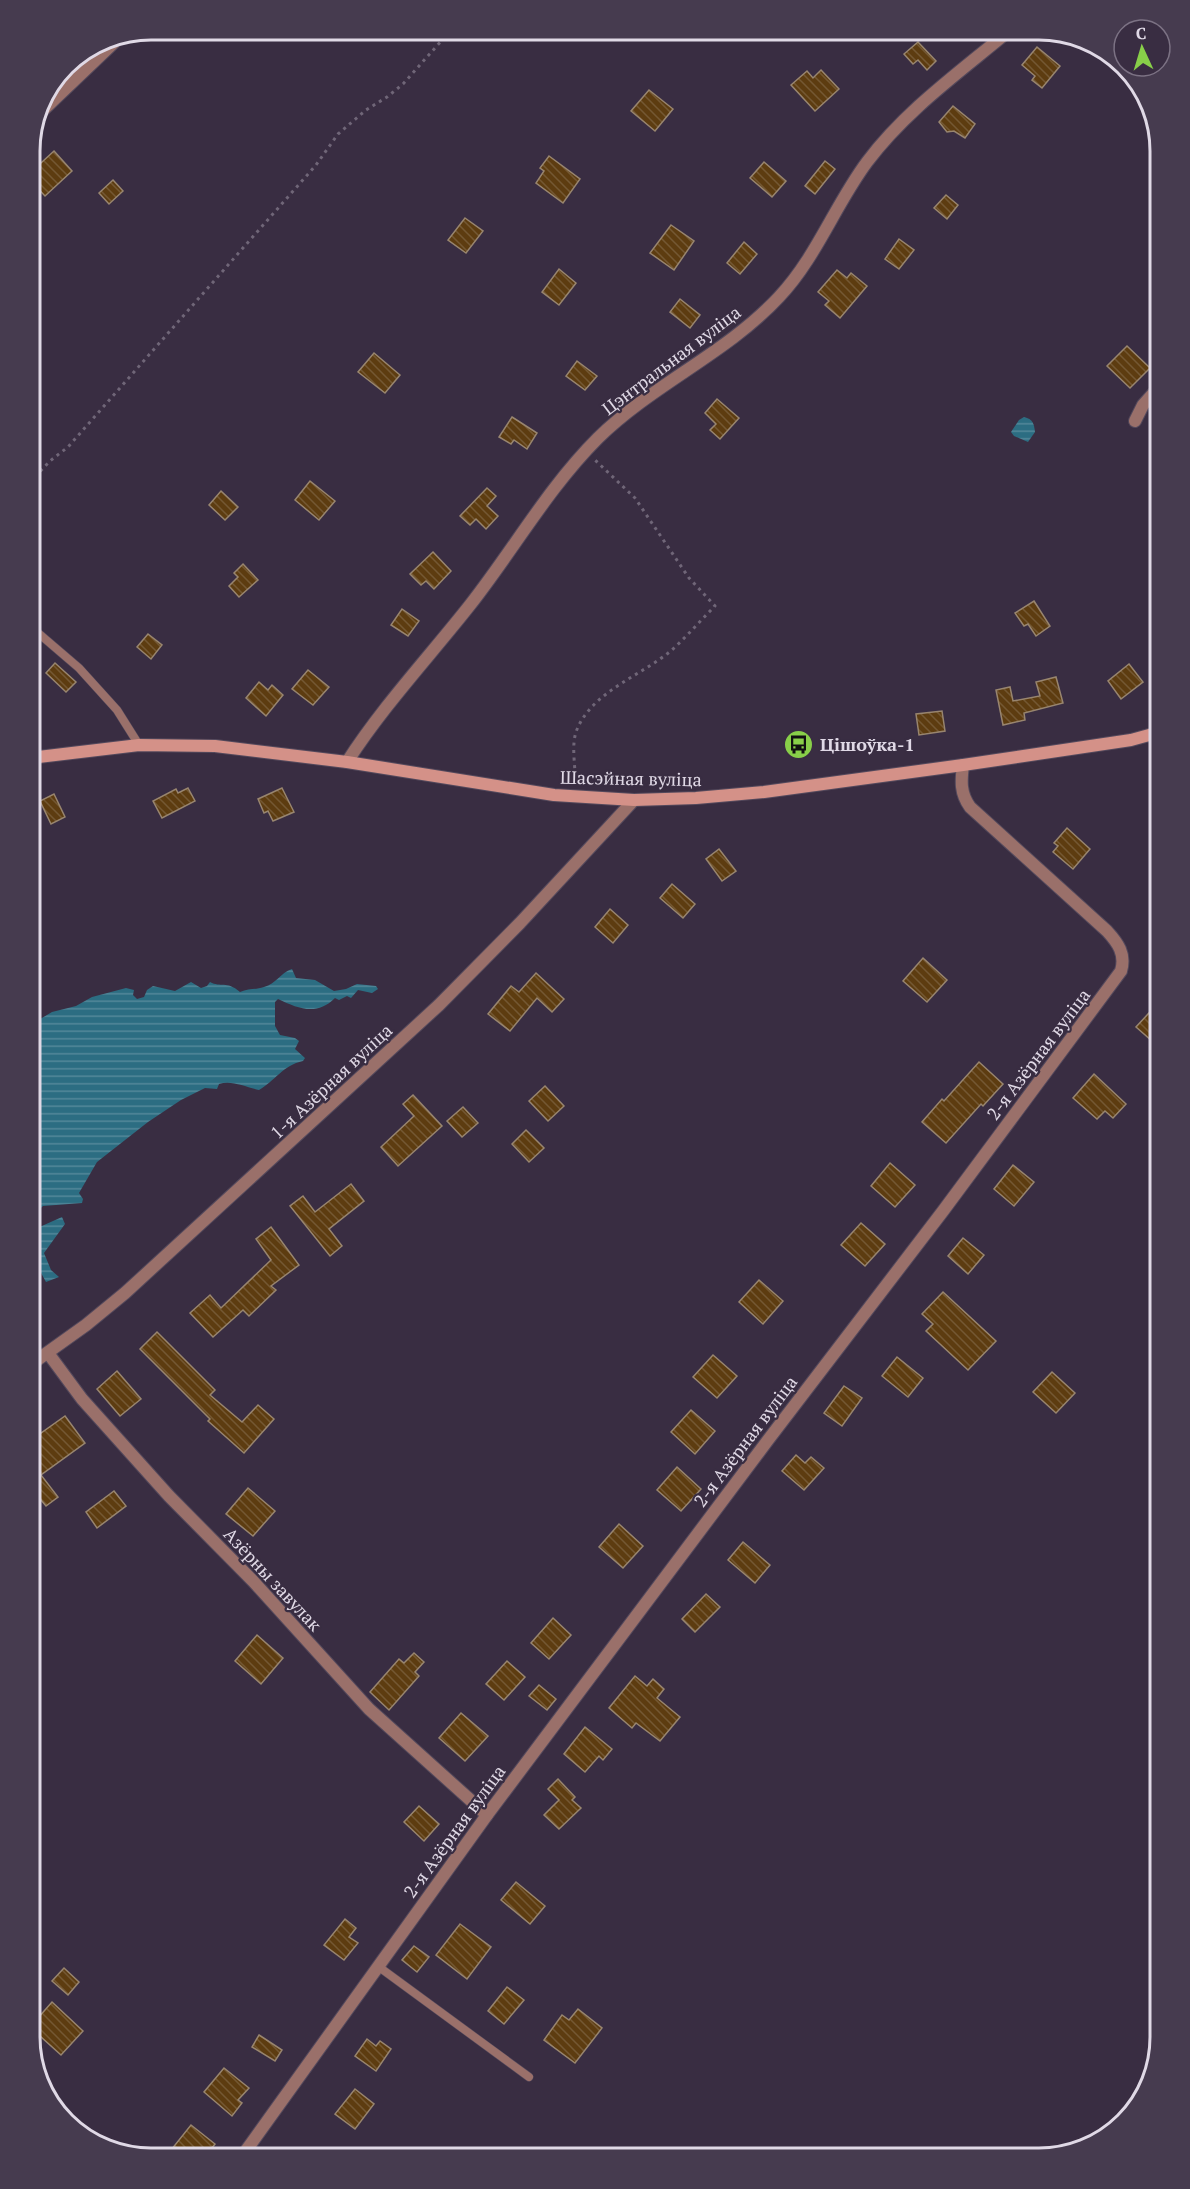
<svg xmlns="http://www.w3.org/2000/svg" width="1190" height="2189" viewBox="0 0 1190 2189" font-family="'PT Serif',serif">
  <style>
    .water { fill: url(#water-rules) }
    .building { fill: url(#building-back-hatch); stroke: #98856f; stroke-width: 1.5 }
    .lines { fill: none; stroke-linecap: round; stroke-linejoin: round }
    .service-casing { stroke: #54495c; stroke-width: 9 }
    .minor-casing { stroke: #54495c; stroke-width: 14 }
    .tertiary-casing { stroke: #54495c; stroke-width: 14 }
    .secondary-casing { stroke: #54495c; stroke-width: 14 }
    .path { stroke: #706678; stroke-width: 3; stroke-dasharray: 3 4.5; stroke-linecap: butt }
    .service { stroke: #9a706a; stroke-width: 8 }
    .minor { stroke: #9a706a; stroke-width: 12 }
    .tertiary { stroke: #9a706a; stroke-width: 12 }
    .secondary { stroke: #d49188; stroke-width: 12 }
    .labels { text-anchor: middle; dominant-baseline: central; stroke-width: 4.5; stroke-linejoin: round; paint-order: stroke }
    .street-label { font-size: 18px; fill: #e0d9e6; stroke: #392d42 }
    .poi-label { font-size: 18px; font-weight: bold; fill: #e0d9e6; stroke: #392d42; text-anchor: start }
    .rim { fill: none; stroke: #e0d9e6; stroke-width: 3 }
  </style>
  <defs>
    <pattern id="water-rules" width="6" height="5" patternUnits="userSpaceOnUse" patternTransform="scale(1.5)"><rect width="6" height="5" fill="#2c6d82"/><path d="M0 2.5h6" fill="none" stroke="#54889a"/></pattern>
    <pattern id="building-back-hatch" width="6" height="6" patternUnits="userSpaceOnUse" patternTransform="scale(1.5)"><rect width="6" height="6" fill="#5d3c10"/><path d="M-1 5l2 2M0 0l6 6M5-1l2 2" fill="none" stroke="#745833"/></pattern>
  </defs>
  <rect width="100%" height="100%" fill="#392d42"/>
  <g class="water">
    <path d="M1024,417C1033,419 1034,424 1035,432L1028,442L1014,436L1011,432L1019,420Z"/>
    <path d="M292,969L296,978L315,980L334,991L346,989L357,984L376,986L378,989L372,993L358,990L351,998L347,996L339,1000L335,998C317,1016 299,1009 278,999L275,1002V1026L280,1035L295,1038L299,1041L295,1049L305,1058L303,1061C283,1065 275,1081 259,1090C245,1087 232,1080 219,1084L217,1089L205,1088L181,1100L148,1122L97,1162L79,1193L83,1199L82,1203L43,1206L30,1218L35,1229L62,1217L65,1224L44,1253L51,1270L59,1277L46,1282L40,1271L30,1266V1025L52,1012L76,1006L92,997L126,988L134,990L133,995L137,999L144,997L147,990L153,986L175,991L191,982L201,988L207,986L210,982C221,988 226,980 240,992C249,988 256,990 264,987C276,984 280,973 292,969Z"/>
  </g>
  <g class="building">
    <path d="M918,42L936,61L927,70L918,60L913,64L904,54Z"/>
    <path d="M1037,47L1060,66L1042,88L1032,80L1035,76L1022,65Z"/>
    <path d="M821,70L839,89L815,111L791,85L807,71L813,78Z"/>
    <path d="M649,90L673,109L655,131L631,111Z"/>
    <path d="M953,106L975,124L965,138L954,131L947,132L939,122Z"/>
    <path d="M54,151L72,171L45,196L30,180V173Z"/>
    <path d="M549,156L580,179L563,203L536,183L544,171L540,168Z"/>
    <path d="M825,161L835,169L815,194L805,186Z"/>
    <path d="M764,162L786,181L772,197L750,178Z"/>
    <path d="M113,180L123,191L109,204L99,193Z"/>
    <path d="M946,195L958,205L947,219L934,208Z"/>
    <path d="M465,218L483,231L466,253L448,240Z"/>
    <path d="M671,225L694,241L674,270L650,253Z"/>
    <path d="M899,239L914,250L899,269L885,259Z"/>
    <path d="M744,242L757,254L740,274L727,263Z"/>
    <path d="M559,269L576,283L559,305L542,292Z"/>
    <path d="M837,270L847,278L851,273L867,286L840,318L825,305L829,301L818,292Z"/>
    <path d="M680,299L700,315L690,328L670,312Z"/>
    <path d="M1127,346L1150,368L1130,388L1107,366Z"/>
    <path d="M374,353L400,375L385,393L358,372Z"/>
    <path d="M577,361L597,376L585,390L566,376Z"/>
    <path d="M717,399L739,418L720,439L710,430L716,424L705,413Z"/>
    <path d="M512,417L537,433L527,449L514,440L511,444L499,437Z"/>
    <path d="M310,481L335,501L319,520L295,500Z"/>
    <path d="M487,488L496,496L487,506L498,516L486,529L476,519L470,525L460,516Z"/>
    <path d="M221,491L238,507L225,520L209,505Z"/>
    <path d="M433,552L451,571L434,589L426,581L421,585L410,574Z"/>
    <path d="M243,564L258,580L239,597L229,586L238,577L234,573Z"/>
    <path d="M1034,601L1050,626L1036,636L1028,624L1024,626L1015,613Z"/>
    <path d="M402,609L419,621L408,636L391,625Z"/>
    <path d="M148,634L162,645L151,659L137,647Z"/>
    <path d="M55,663L76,682L66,692L46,673Z"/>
    <path d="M1129,664L1143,682L1121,699L1108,681Z"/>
    <path d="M308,670L329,687L313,705L292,689Z"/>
    <path d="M1056,677L1063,703L1024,713L1025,720L1003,725L996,690L1010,687L1013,701L1040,696L1036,682Z"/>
    <path d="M259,682L268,690L272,685L283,695L266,716L246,698Z"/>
    <path d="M942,711L945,731L919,735L916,714Z"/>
    <path d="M188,788L195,801L162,818L153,801L176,789L178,793Z"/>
    <path d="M282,788L294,812L273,821L268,811L264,813L258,799Z"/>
    <path d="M54,794L65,817L51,824L40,801Z"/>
    <path d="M1067,828L1090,849L1073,869L1053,852L1058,846L1054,843Z"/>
    <path d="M719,849L736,871L722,881L706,859Z"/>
    <path d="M672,884L695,904L683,918L660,898Z"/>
    <path d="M610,909L628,925L613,943L595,927Z"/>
    <path d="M923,958L947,980L927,1002L903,981Z"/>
    <path d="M536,973L564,999L552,1012L537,998L510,1031L488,1014L511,986L519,992Z"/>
    <path d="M1160,1001V1048L1136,1027Z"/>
    <path d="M979,1062L1003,1084L983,1106L981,1104L946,1143L922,1122L942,1099L944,1101Z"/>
    <path d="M1094,1074L1126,1104L1113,1118L1105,1111L1097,1119L1073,1098Z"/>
    <path d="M545,1086L564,1106L548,1121L529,1101Z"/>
    <path d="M413,1095L442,1126L398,1166L381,1147L414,1116L403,1104Z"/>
    <path d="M463,1107L478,1123L462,1137L447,1121Z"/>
    <path d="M526,1130L544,1148L529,1162L512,1144Z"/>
    <path d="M890,1163L915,1185L895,1207L871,1186Z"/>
    <path d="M1013,1165L1034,1182L1014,1206L994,1189Z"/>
    <path d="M351,1184L364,1201L329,1229L342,1246L330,1256L290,1206L303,1196L315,1212Z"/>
    <path d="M861,1223L885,1244L865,1266L841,1245Z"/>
    <path d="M271,1227L299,1265L271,1286L276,1290L249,1316L243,1310L213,1337L190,1313L210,1295L221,1308L271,1260L256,1239Z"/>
    <path d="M963,1238L984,1255L968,1274L948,1256Z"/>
    <path d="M759,1280L783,1301L763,1324L739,1302Z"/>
    <path d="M943,1292L996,1341L968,1370L926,1331L933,1324L922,1314Z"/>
    <path d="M157,1332L215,1390L210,1395L242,1422L258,1405L274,1419L244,1453L208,1421L210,1419L140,1349Z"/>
    <path d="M713,1355L737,1376L717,1398L693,1377Z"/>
    <path d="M897,1357L923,1378L908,1397L882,1376Z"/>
    <path d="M117,1371L141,1399L120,1416L97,1389Z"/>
    <path d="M1052,1372L1075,1393L1056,1413L1033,1392Z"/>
    <path d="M844,1386L862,1398L842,1426L824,1413Z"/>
    <path d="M691,1410L715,1431L695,1454L671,1432Z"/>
    <path d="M65,1416L85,1443L41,1475L58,1497L46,1506L30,1487V1441Z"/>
    <path d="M796,1455L805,1463L811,1457L824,1468L804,1490L782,1471Z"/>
    <path d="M677,1467L701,1489L681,1511L657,1490Z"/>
    <path d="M248,1488L275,1511L253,1536L226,1514Z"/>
    <path d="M114,1491L126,1506L97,1528L86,1512Z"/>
    <path d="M619,1524L643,1546L623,1568L599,1547Z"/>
    <path d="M743,1542L770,1565L755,1583L728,1560Z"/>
    <path d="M706,1594L720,1607L695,1632L682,1619Z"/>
    <path d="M553,1618L571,1635L549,1659L531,1643Z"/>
    <path d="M257,1635L283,1658L261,1684L235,1661Z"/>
    <path d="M414,1653L424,1662L415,1672L419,1676L389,1710L370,1692L399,1659L404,1663Z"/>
    <path d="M507,1661L525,1677L504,1700L486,1684Z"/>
    <path d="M635,1676L647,1686L653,1679L664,1689L657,1698L680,1717L660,1741L636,1723L632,1728L609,1708Z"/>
    <path d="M539,1685L556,1699L547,1710L529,1696Z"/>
    <path d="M461,1713L488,1736L465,1761L439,1738Z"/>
    <path d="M585,1727L612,1749L603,1760L599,1756L585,1772L564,1754Z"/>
    <path d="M558,1779L575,1797L572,1800L581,1808L559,1829L544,1815L559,1800L548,1789Z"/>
    <path d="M419,1806L439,1824L424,1841L404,1822Z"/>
    <path d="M516,1882L545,1906L530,1924L501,1900Z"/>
    <path d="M345,1919L356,1928L349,1937L358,1943L344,1960L324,1945Z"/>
    <path d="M460,1924L491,1947L467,1979L436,1955Z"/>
    <path d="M414,1946L429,1957L417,1972L402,1960Z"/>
    <path d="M64,1968L79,1982L68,1995L52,1981Z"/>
    <path d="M507,1987L524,2000L504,2024L488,2011Z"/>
    <path d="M52,2002L83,2031L61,2055L30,2027Z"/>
    <path d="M578,2009L602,2028L575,2063L544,2040L562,2015L569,2020Z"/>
    <path d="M259,2035L282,2050L275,2061L252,2047Z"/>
    <path d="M367,2039L376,2046L380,2041L391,2049L376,2071L355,2056Z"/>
    <path d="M224,2068L249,2088L238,2100L242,2103L232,2116L204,2092Z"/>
    <path d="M355,2089L374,2104L355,2129L335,2114Z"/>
    <path d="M191,2125L215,2144L203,2159H183L171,2150Z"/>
  </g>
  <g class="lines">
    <defs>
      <g id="service">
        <path d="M30,626L79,668L117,710L139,745"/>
        <path d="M379,1967L529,2077"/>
      </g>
      <g id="minor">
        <path d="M37,116L121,36"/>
        <path d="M1135,421L1143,405L1160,386"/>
        <path d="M48,1353L82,1399L169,1496L253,1581L369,1709L487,1815"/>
        <path d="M30,1365L86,1325L125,1293L439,1005L520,923L634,800"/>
        <path d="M240,2159L487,1815L768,1440L943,1211L1121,971C1126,954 1118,943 1107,931L970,807C960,793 961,781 963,765"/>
      </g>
      <path id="tertiary" d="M347,762C383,706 429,657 470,605C514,549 548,488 598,438C653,384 727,353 779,297C816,258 835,205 867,162C906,110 960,72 1010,30"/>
      <path id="secondary" d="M30,758L139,745L215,746L347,762L554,795L634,800L696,798L764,792L963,765L1131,740L1160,732"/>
    </defs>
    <use href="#service" class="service-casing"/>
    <use href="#minor" class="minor-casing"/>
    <use href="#tertiary" class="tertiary-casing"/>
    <use href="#secondary" class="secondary-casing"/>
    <g class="path">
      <path d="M30,482L50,461L68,447L316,165L338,134L366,110L387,97L403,84L451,30"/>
      <path d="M575,783C576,767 571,748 576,732C591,691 642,676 673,649C688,635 701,620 715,606L689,578L635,498L595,460"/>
    </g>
    <use href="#service" class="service"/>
    <use href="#minor" class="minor"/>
    <use href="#tertiary" class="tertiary"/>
    <use href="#secondary" class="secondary"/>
  </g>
  <defs>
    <symbol id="bus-disc" viewBox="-11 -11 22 22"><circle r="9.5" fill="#88cf49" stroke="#392d42"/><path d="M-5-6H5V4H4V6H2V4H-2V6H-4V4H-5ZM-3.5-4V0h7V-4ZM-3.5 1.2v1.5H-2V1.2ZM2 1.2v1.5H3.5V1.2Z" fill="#111"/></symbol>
  </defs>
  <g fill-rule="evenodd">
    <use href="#bus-disc" x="782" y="728" width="33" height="33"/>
  </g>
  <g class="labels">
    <g class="street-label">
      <text transform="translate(671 360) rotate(-37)">Цэнтральная вуліца</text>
      <text transform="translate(631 778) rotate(1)">Шасэйная вуліца</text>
      <text transform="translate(1038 1054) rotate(-53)">2-я Азёрная вуліца</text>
      <text transform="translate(331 1081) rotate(-43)">1-я Азёрная вуліца</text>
      <text transform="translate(745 1441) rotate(-53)">2-я Азёрная вуліца</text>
      <text transform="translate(273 1579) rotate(47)">Азёрны завулак</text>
      <text transform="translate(454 1831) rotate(-54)">2-я Азёрная вуліца</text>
    </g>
    <g class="poi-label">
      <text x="820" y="744">Цішоўка-1</text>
    </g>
  </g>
  <path d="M0 0H1190V2189H0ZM151 40H1039A111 111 0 0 1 1150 151V2037A111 111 0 0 1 1039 2148H151A111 111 0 0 1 40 2037V151A111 111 0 0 1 151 40Z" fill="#463b4f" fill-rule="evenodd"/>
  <path class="rim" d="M151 40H1039A111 111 0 0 1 1150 151V2037A111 111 0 0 1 1039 2148H151A111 111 0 0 1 40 2037V151A111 111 0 0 1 151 40Z"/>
  <g transform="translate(1142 48) rotate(356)"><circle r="28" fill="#392d42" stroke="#7c7284" stroke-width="1.5"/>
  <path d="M0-4.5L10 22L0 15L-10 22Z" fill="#88cf49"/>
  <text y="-9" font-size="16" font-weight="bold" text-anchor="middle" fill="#e0d9e6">С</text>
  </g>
</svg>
